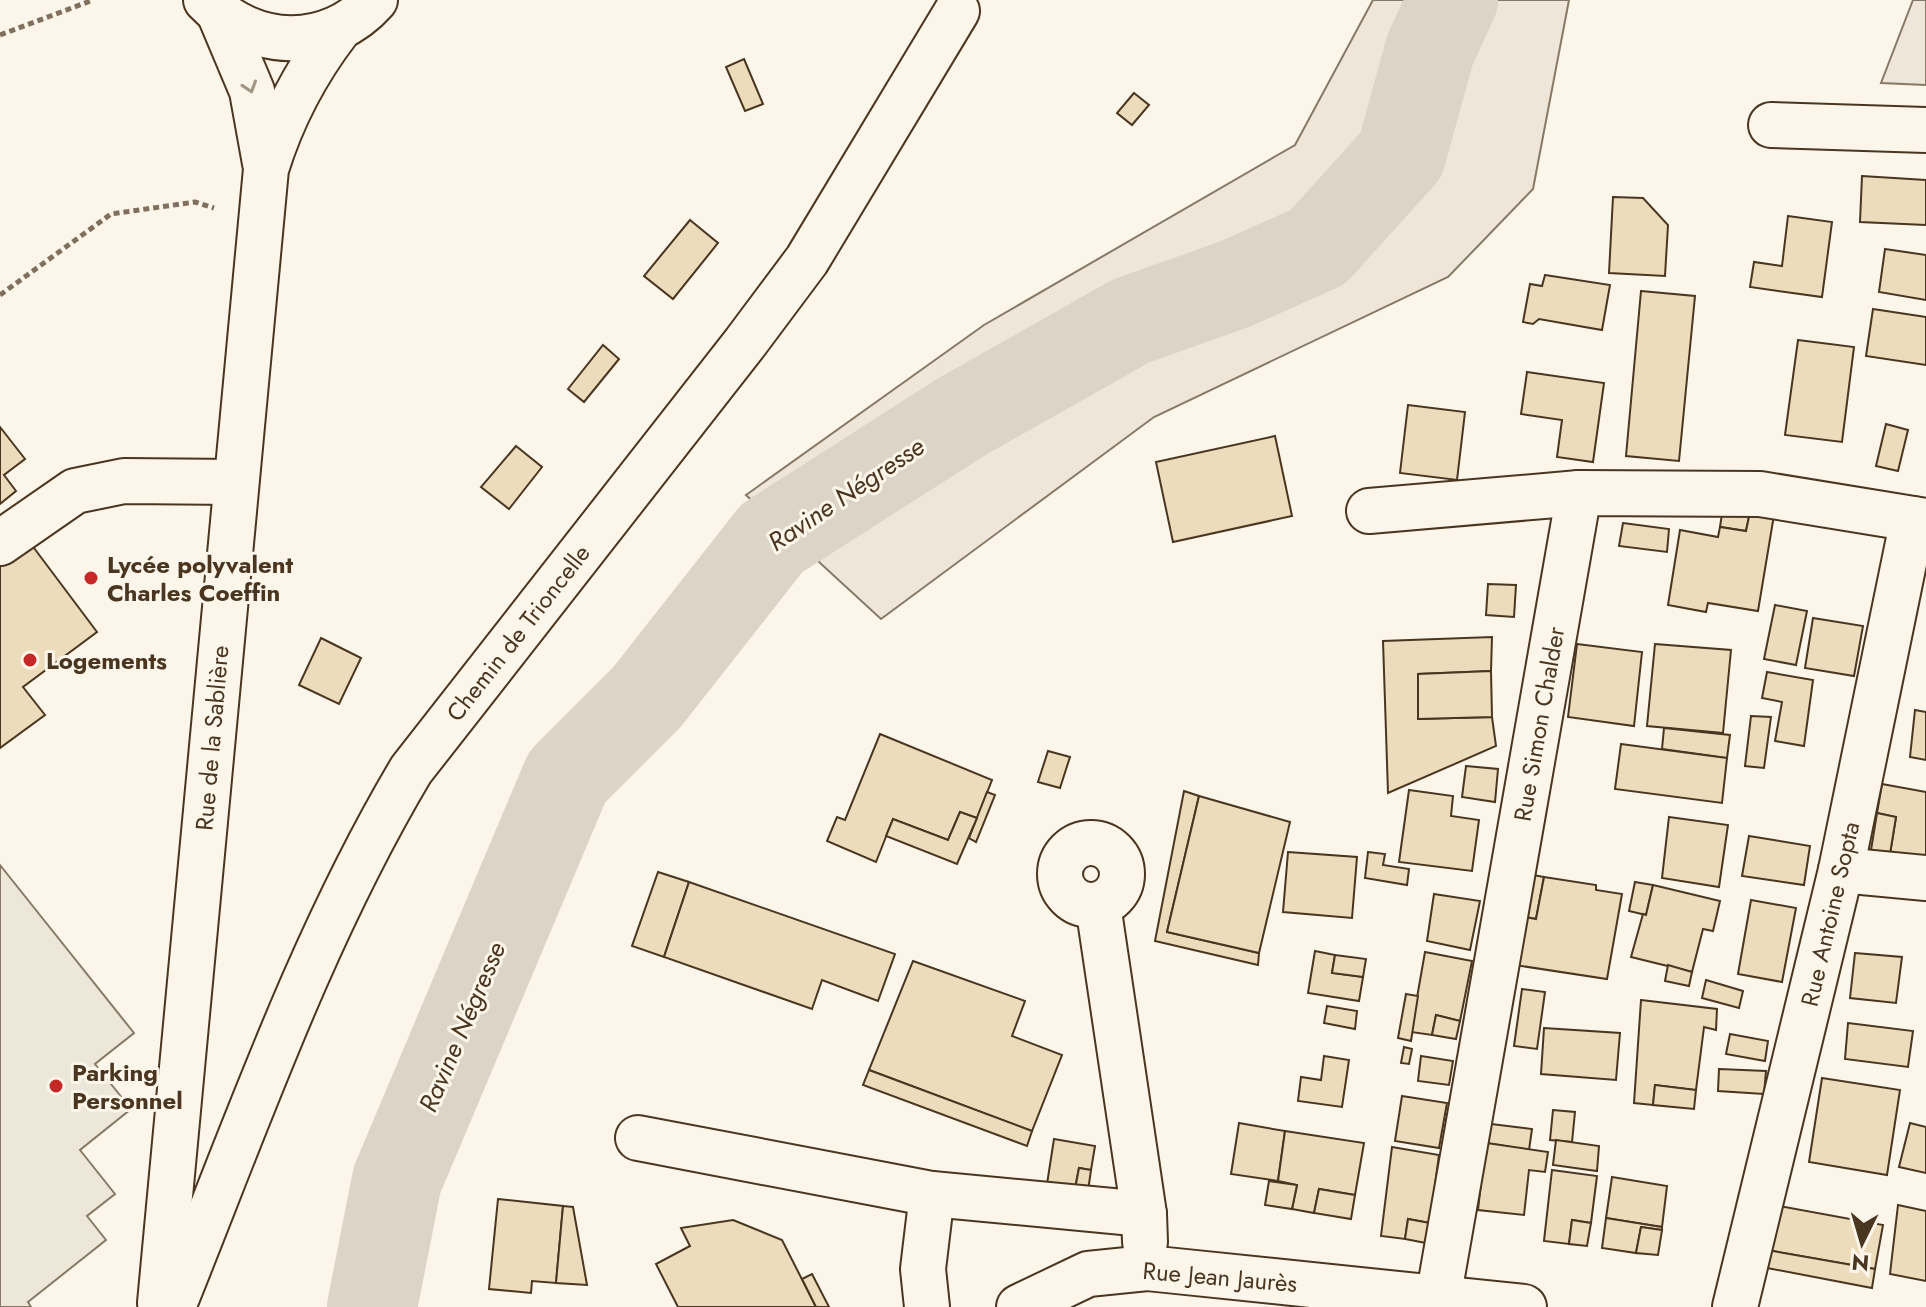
<svg xmlns="http://www.w3.org/2000/svg" width="1926" height="1307" viewBox="0 0 1926 1307" font-family="Jost,sans-serif">
  <style>
    .green { fill: #ede6d9; stroke: #887966; stroke-width: 2 }
    .parking { fill: #ede7d9; stroke: #887966; stroke-width: 2 }
    .lines { fill: none; stroke-linecap: round; stroke-linejoin: round }
    .river { stroke: #dcd4c6; stroke-width: 90 }
    .building { fill: #ecdcbc; stroke: #4a3520; stroke-width: 2 }
    .minor-casing { stroke: #4a3520; stroke-width: 48 }
    .major-casing { stroke: #4a3520; stroke-width: 48 }
    .path { stroke: #7f6f5c; stroke-width: 5; stroke-dasharray: 6 4; stroke-linecap: butt }
    .minor { stroke: #fbf6e9; stroke-width: 44 }
    .major { stroke: #fbf6e9; stroke-width: 44 }
    .oneway { stroke: #a29684 }
    .poi-dot { fill: #c62828; stroke: #fbf6e9; stroke-width: 3 }
    .labels { text-anchor: middle; dominant-baseline: central; stroke-width: 6; stroke-linejoin: round; paint-order: stroke }
    .poi-label { font-size: 24px; font-weight: bold; fill: #4a3520; stroke: #fbf6e9; text-anchor: start }
    .street-label { font-size: 24px; fill: #4a3520; stroke: #fbf6e9 }
    .water-label { font-size: 26px; font-style: italic; fill: #4a3520; stroke: #fbf6e9 }
  </style>
  <rect width="100%" height="100%" fill="#fbf6e9"/>
  <g class="green">
    <path d="M1373,0H1569L1533,189L1448,277L1154,417L881,619L746,495L984,325L1295,145Z"/>
    <path d="M1913,0H1926V85L1881,83Z"/>
  </g>
  <path class="parking" d="M0,865L134,1033L95,1064L131,1109L80,1150L115,1194L87,1216L106,1240L28,1302L31,1307H0Z"/>
  <g class="lines">
    <path class="river" d="M372,1307L397,1180L567,777L647,697L772,538L963,416L1131,321L1235,284L1318,247L1401,155L1430,50L1453,0"/>
  </g>
  <g class="building">
    <path d="M744,59L763,104L745,111L726,67Z"/>
    <path d="M1134,93L1149,105L1132,125L1117,113Z"/>
    <path d="M1862,176L1926,180V225L1860,222Z"/>
    <path d="M1613,197L1643,198L1668,225L1665,276L1609,273Z"/>
    <path d="M1788,216L1832,222L1822,297L1750,287L1754,262L1782,266Z"/>
    <path d="M690,220L718,243L673,299L644,276Z"/>
    <path d="M1885,249L1926,255V300L1879,292Z"/>
    <path d="M1545,275L1610,285L1602,330L1539,319L1533,324L1523,322L1530,284L1542,286Z"/>
    <path d="M1641,291L1695,296L1679,461L1626,456Z"/>
    <path d="M1873,309L1926,317V365L1866,356Z"/>
    <path d="M1798,340L1854,347L1842,442L1785,435Z"/>
    <path d="M603,345L619,359L584,402L568,389Z"/>
    <path d="M1527,372L1604,383L1593,462L1557,457L1562,420L1521,414Z"/>
    <path d="M1408,405L1465,412L1457,480L1400,473Z"/>
    <path d="M1886,424L1908,430L1898,471L1876,466Z"/>
    <path d="M0,427L25,459L4,475L16,491L0,504Z"/>
    <path d="M1275,436L1292,516L1173,542L1156,462Z"/>
    <path d="M516,446L542,467L509,509L481,487Z"/>
    <path d="M1723,507L1750,512L1746,531L1720,527Z"/>
    <path d="M1750,512L1774,515L1758,611L1708,603L1706,612L1668,605L1680,530L1718,537L1720,527L1746,531Z"/>
    <path d="M1623,523L1669,529L1667,552L1619,546Z"/>
    <path d="M28,540L97,632L23,687L45,715L0,748V561Z"/>
    <path d="M1488,584L1516,585L1514,617L1486,615Z"/>
    <path d="M1775,605L1807,611L1796,665L1764,659Z"/>
    <path d="M1813,618L1863,626L1854,676L1805,668Z"/>
    <path d="M1492,637L1491,671L1418,674V719L1492,717L1496,746L1388,793L1383,641Z"/>
    <path d="M321,638L361,658L339,704L299,685Z"/>
    <path d="M1577,644L1642,652L1634,726L1568,717Z"/>
    <path d="M1655,644L1731,650L1723,733L1647,726Z"/>
    <path d="M1491,671L1492,717L1418,719V674Z"/>
    <path d="M1767,672L1813,680L1804,746L1775,741L1782,702L1762,698Z"/>
    <path d="M1915,710L1926,712V760L1910,757Z"/>
    <path d="M1751,716L1771,717L1764,768L1745,766Z"/>
    <path d="M1664,728L1730,735L1727,758L1662,749Z"/>
    <path d="M880,734L992,780L977,818L960,812L948,840L893,819L876,862L827,841L837,817L845,820Z"/>
    <path d="M1621,744L1727,758L1722,803L1615,789Z"/>
    <path d="M1048,751L1070,757L1060,788L1038,782Z"/>
    <path d="M1466,766L1498,769L1495,802L1462,797Z"/>
    <path d="M1882,784L1926,792V860L1890,854L1896,817L1877,813Z"/>
    <path d="M1409,790L1453,796L1451,816L1479,820L1472,871L1399,862Z"/>
    <path d="M1184,791L1199,796L1167,932L1259,953L1258,965L1155,941Z"/>
    <path d="M987,792L995,795L976,842L969,838Z"/>
    <path d="M1199,796L1290,822L1259,953L1167,932Z"/>
    <path d="M960,812L977,818L957,864L886,836L893,819L948,840Z"/>
    <path d="M1877,813L1896,817L1890,854L1871,850Z"/>
    <path d="M1669,817L1728,825L1719,887L1662,878Z"/>
    <path d="M1749,836L1810,846L1804,885L1742,876Z"/>
    <path d="M1288,852L1357,857L1352,918L1283,912Z"/>
    <path d="M1368,852L1385,854L1383,865L1409,869L1407,885L1365,878Z"/>
    <path d="M658,872L689,882L664,957L632,946Z"/>
    <path d="M1528,874L1544,877L1536,919L1520,916Z"/>
    <path d="M1544,877L1596,885V890L1622,894L1607,979L1515,965L1520,916L1536,919Z"/>
    <path d="M689,882L895,954L878,1001L822,980L812,1009L664,957Z"/>
    <path d="M1635,882L1653,885L1646,915L1629,911Z"/>
    <path d="M1653,885L1720,901L1713,931L1703,929L1692,972L1631,957L1643,914L1646,915Z"/>
    <path d="M1434,894L1480,901L1470,950L1427,941Z"/>
    <path d="M1751,900L1796,908L1782,982L1738,974Z"/>
    <path d="M1315,951L1335,955L1332,973L1363,977L1359,1001L1308,993Z"/>
    <path d="M1425,952L1472,961L1460,1021L1436,1015L1432,1035L1411,1032Z"/>
    <path d="M1855,953L1902,957L1896,1003L1850,998Z"/>
    <path d="M1335,955L1366,959L1363,977L1332,973Z"/>
    <path d="M913,961L1025,1001L1012,1036L1062,1055L1032,1131L869,1070Z"/>
    <path d="M1668,965L1692,972L1689,986L1665,981Z"/>
    <path d="M1706,980L1743,991L1739,1008L1702,998Z"/>
    <path d="M1522,989L1545,992L1537,1049L1514,1046Z"/>
    <path d="M1406,994L1418,996L1411,1041L1398,1038Z"/>
    <path d="M1641,1000L1717,1009L1716,1030L1704,1027L1696,1090L1655,1085L1653,1105L1634,1103Z"/>
    <path d="M1327,1006L1357,1011L1355,1029L1324,1023Z"/>
    <path d="M1436,1015L1460,1021L1456,1039L1432,1035Z"/>
    <path d="M1848,1023L1913,1031L1908,1067L1845,1059Z"/>
    <path d="M1544,1028L1620,1033L1616,1080L1541,1074Z"/>
    <path d="M1730,1034L1768,1041L1765,1061L1726,1054Z"/>
    <path d="M1404,1047L1412,1049L1409,1064L1401,1063Z"/>
    <path d="M1324,1056L1349,1060L1342,1107L1298,1101L1301,1077L1321,1080Z"/>
    <path d="M1421,1056L1453,1061L1449,1085L1418,1081Z"/>
    <path d="M1719,1069L1766,1071L1764,1094L1718,1091Z"/>
    <path d="M869,1070L1032,1131L1027,1146L863,1085Z"/>
    <path d="M1822,1078L1900,1090L1887,1175L1809,1162Z"/>
    <path d="M1655,1085L1696,1090L1694,1109L1653,1105Z"/>
    <path d="M1402,1096L1447,1103L1439,1148L1395,1141Z"/>
    <path d="M1553,1110L1575,1112L1572,1142L1550,1140Z"/>
    <path d="M1239,1123L1285,1131L1278,1181L1231,1174Z"/>
    <path d="M1483,1123L1532,1129L1529,1150L1480,1142Z"/>
    <path d="M1910,1123L1926,1127V1173L1899,1167Z"/>
    <path d="M1285,1131L1364,1143L1355,1195L1319,1189L1314,1213L1292,1209L1297,1185L1278,1181Z"/>
    <path d="M1054,1139L1095,1146L1091,1170L1079,1168L1075,1189L1047,1184Z"/>
    <path d="M1556,1140L1599,1146L1597,1171L1553,1165Z"/>
    <path d="M1480,1142L1548,1152L1545,1172L1529,1170L1524,1215L1478,1210L1483,1165Z"/>
    <path d="M1392,1147L1439,1155L1430,1223L1408,1219L1405,1239L1381,1236Z"/>
    <path d="M1079,1168L1091,1170L1088,1191L1075,1189Z"/>
    <path d="M1552,1170L1597,1176L1591,1223L1572,1220L1569,1244L1544,1241Z"/>
    <path d="M1612,1177L1667,1186L1662,1227L1606,1218Z"/>
    <path d="M1269,1181L1297,1185L1292,1209L1265,1205Z"/>
    <path d="M1319,1189L1355,1195L1351,1219L1314,1213Z"/>
    <path d="M498,1199L563,1206L556,1283L532,1281L531,1293L489,1289Z"/>
    <path d="M1774,1205L1883,1225L1875,1269L1761,1249Z"/>
    <path d="M1898,1205L1926,1211V1281L1890,1274Z"/>
    <path d="M563,1206L573,1207L587,1285L556,1283Z"/>
    <path d="M1606,1218L1662,1227V1230L1641,1227L1636,1253L1602,1248Z"/>
    <path d="M1408,1219L1430,1223L1426,1243L1405,1239Z"/>
    <path d="M733,1220L782,1240L816,1307H678L656,1264L690,1246L681,1228Z"/>
    <path d="M1572,1220L1591,1223L1587,1246L1569,1244Z"/>
    <path d="M1641,1227L1662,1230L1658,1255L1636,1253Z"/>
    <path d="M1761,1249L1875,1269L1872,1288L1757,1266Z"/>
    <path d="M812,1274L829,1307H816L802,1279Z"/>
  </g>
  <g class="lines">
    <defs>
      <g id="minor">
        <path d="M220,15L252,91L265,163"/>
        <path d="M1771,125L1926,130"/>
        <path d="M1369,511L1579,493"/>
        <path d="M0,543L75,491L124,481L236,482"/>
        <circle cx="1091" cy="874" r="31"/>
        <path d="M1841,870L1926,878"/>
        <path d="M1098,905L1144,1214L1145,1242"/>
        <path d="M638,1138L932,1194L1144,1214"/>
        <path d="M1438,1299L1579,493L1760,494L1926,521"/>
        <path d="M160,1303L266,169C282,117 305,73 338,30"/>
        <path d="M173,1307C246,1126 311,938 411,770L745,343L807,260L957,11"/>
        <path d="M927,1307L923,1269L932,1194"/>
        <path d="M1019,1307L1088,1274L1147,1268L1524,1307"/>
        <path d="M1735,1307L1841,870L1913,519"/>
      </g>
      <path id="major" d="M206,0C253,50 329,52 375,0"/>
    </defs>
    <use href="#minor" class="minor-casing"/>
    <use href="#major" class="major-casing"/>
    <g class="path">
      <path d="M0,35L93,0"/>
      <path d="M0,295L111,214L195,202L214,208"/>
    </g>
    <use href="#minor" class="minor"/>
    <use href="#major" class="major"/>
  </g>
  <defs><path id="oneway-chevron" d="M-2-3.5L2.5 0L-2 3.5" fill="none" stroke-width="1.6" stroke-linecap="round" stroke-linejoin="round" transform="scale(2)"/></defs>
  <use class="oneway" href="#oneway-chevron" transform="translate(250 87) rotate(72)"/>
  <g class="poi-dot">
    <circle cx="91" cy="578" r="8"/>
    <circle cx="30" cy="660" r="8"/>
    <circle cx="56" cy="1086" r="8"/>
  </g>
  <g class="labels">
    <g class="poi-label">
      <text x="107" y="564">Lycée polyvalent<tspan x="107" dy="28">Charles Coeffin</tspan></text>
      <text x="46" y="660">Logements</text>
      <text x="72" y="1072">Parking<tspan x="72" dy="28">Personnel</tspan></text>
    </g>
    <g class="street-label">
      <text transform="translate(518 633) rotate(-52)">Chemin de Trioncelle</text>
      <text transform="translate(1539 724) rotate(-80)">Rue Simon Chalder</text>
      <text transform="translate(212 738) rotate(-85)">Rue de la Sablière</text>
      <text transform="translate(1830 914) rotate(-77)">Rue Antoine Sopta</text>
      <text transform="translate(1220 1277) rotate(5)">Rue Jean Jaurès</text>
    </g>
    <g class="water-label">
      <text transform="translate(846 494) rotate(-34)">Ravine Négresse</text>
      <text transform="translate(462 1027) rotate(-67)">Ravine Négresse</text>
    </g>
  </g>
  <g transform="translate(1862 1243) rotate(185)" stroke="#fbf6e9" stroke-width="6" paint-order="stroke">
  <path d="M0-6L14 30L0 20L-14 30Z" fill="#4a3520"/>
  <text y="-12" font-size="22" font-weight="bold" text-anchor="middle" fill="#4a3520">N</text>
  </g>
</svg>
